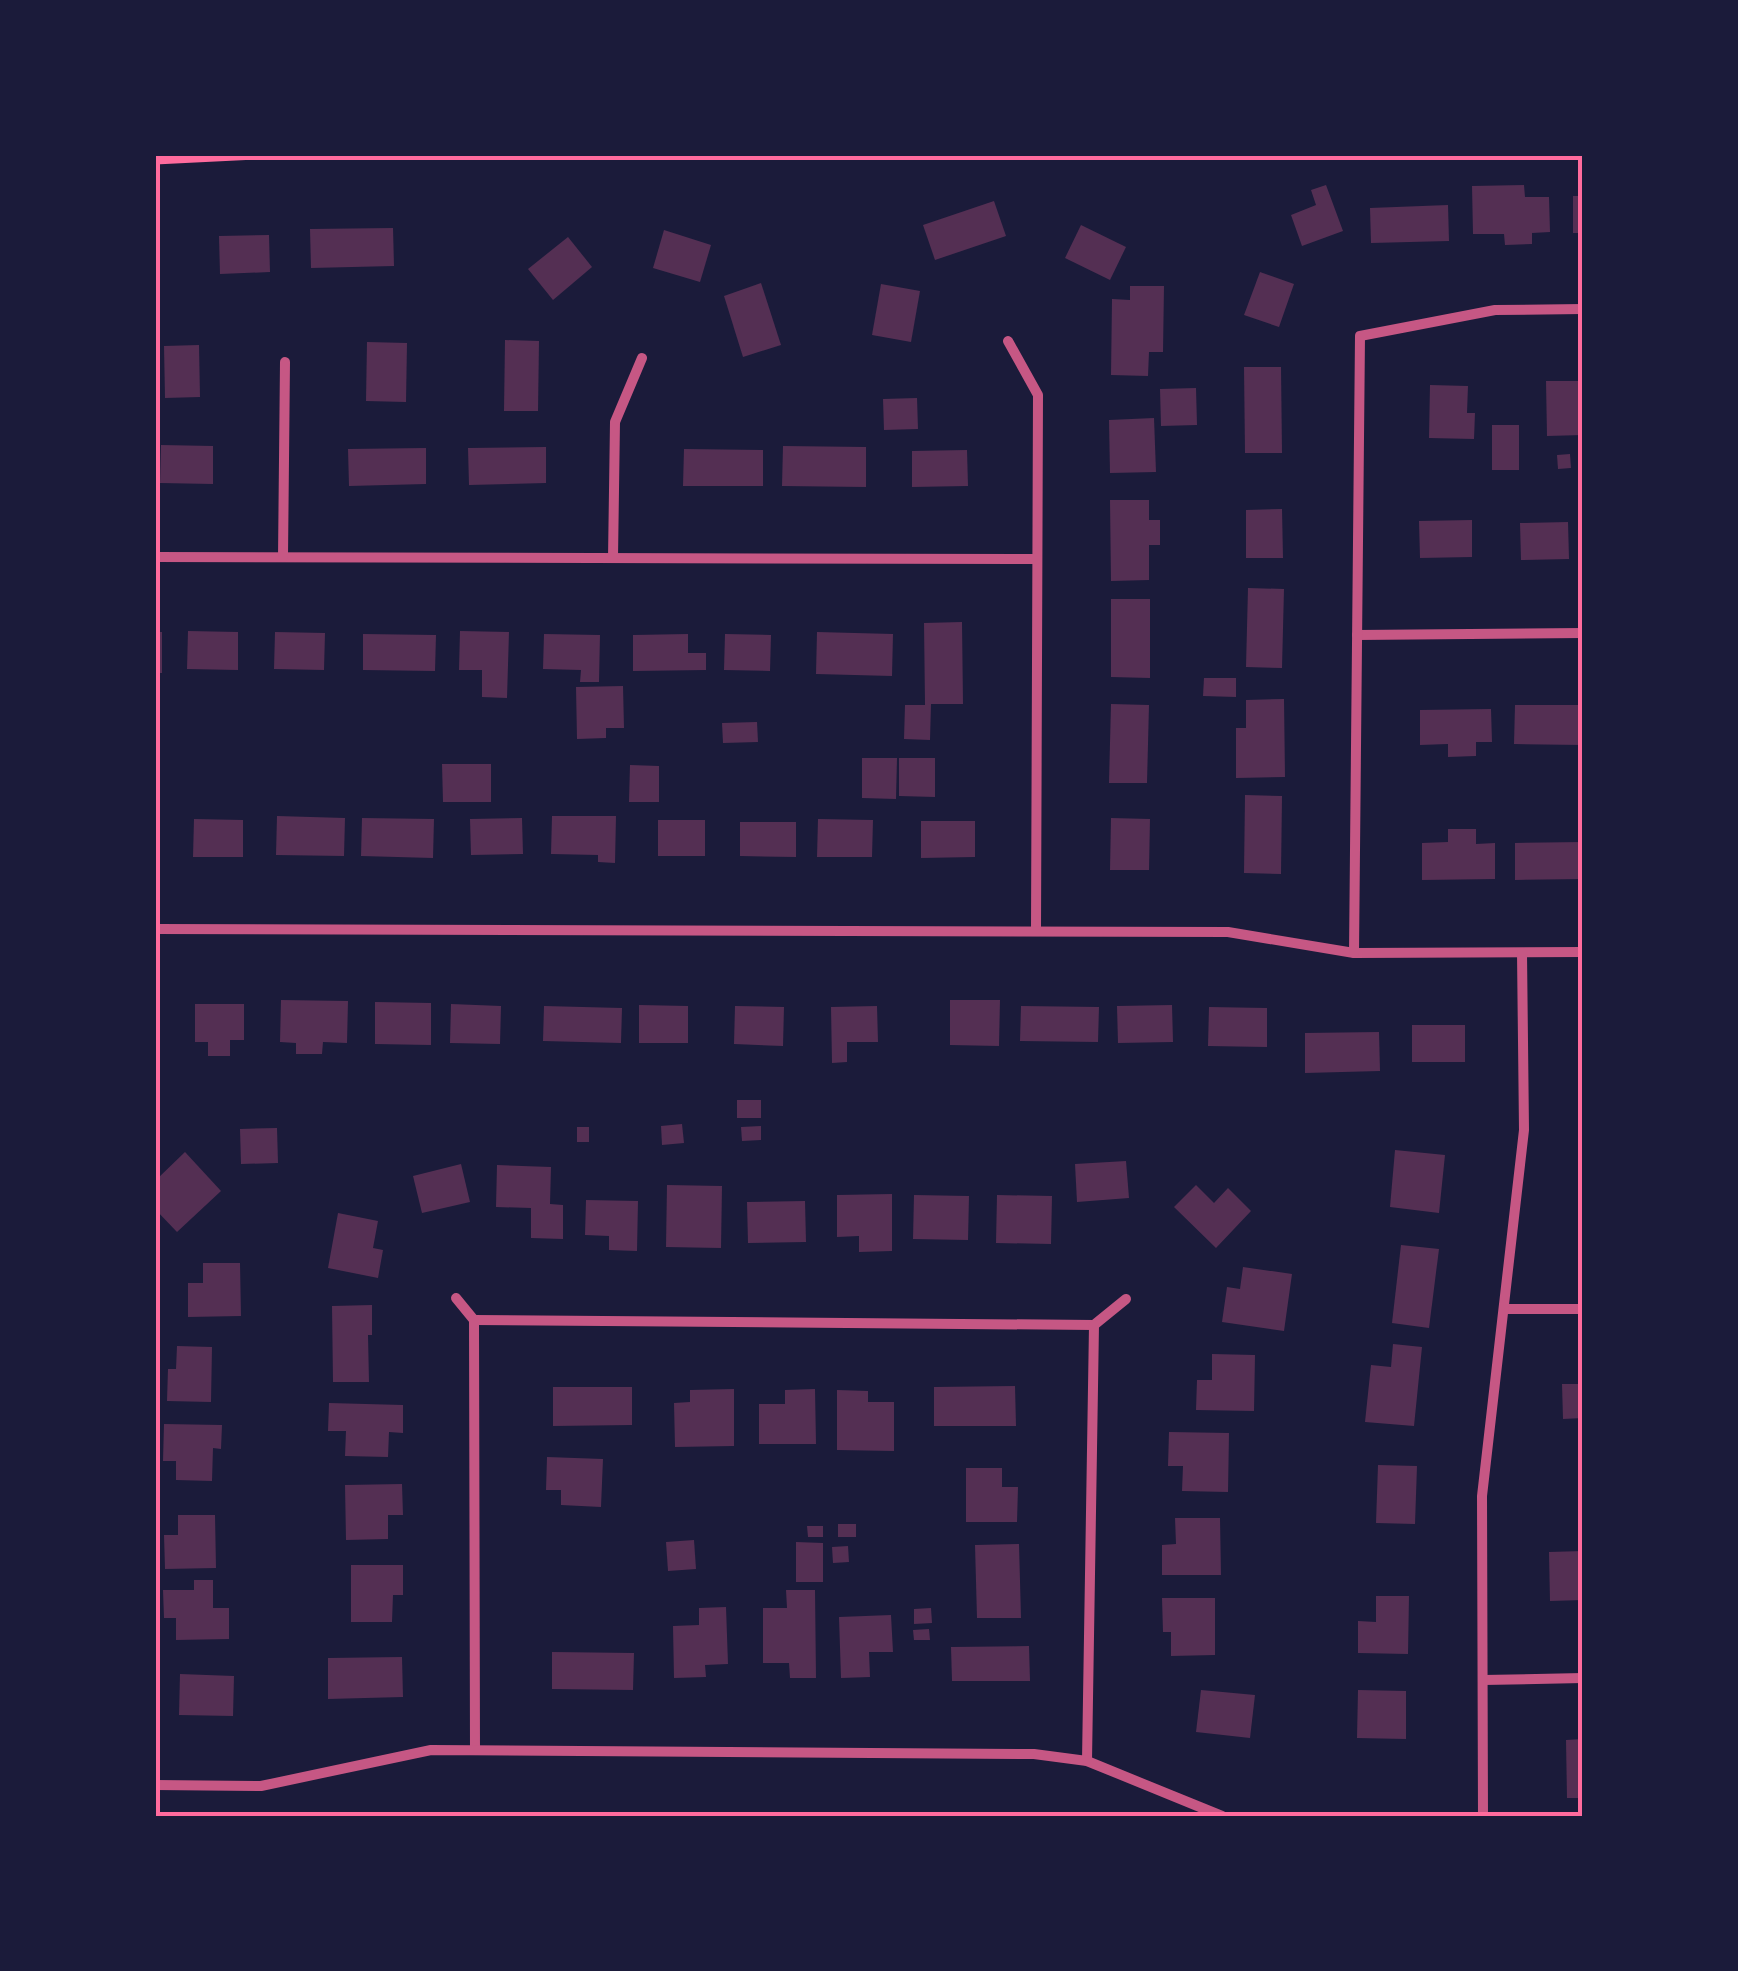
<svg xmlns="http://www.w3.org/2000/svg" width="1738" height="1971" viewBox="0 0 1738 1971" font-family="Helvetica,sans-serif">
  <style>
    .building { fill: #542f53 }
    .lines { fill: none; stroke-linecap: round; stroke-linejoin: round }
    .path { stroke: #ff6b9d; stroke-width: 5 }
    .minor { stroke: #c65784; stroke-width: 10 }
    .neatline { fill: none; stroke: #ff6b9d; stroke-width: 4 }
  </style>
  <rect width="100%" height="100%" fill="#1b1b3a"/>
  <g class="building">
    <path d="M1326,185L1343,231L1302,246L1291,215L1316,205L1311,190Z"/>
    <path d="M1524,185L1525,197H1549L1550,232L1532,233V244L1505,245L1504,234H1473L1472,186Z"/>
    <rect x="1573" y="196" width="10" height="37"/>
    <path d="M994,201L1006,236L935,260L923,225Z"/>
    <path d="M1448,205L1449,241L1371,243L1370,208Z"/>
    <path d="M1081,225L1126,247L1110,280L1065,258Z"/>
    <path d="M393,228L394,266L311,268L310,229Z"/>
    <path d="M664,230L711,245L700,282L653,268Z"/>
    <path d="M269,235L270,272L220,274L219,236Z"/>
    <path d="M568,237L592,267L553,300L528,269Z"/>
    <path d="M1260,272L1294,284L1279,327L1244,315Z"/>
    <path d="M761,283L781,345L743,357L724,296Z"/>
    <path d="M881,284L920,291L911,342L872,335Z"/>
    <path d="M1130,286H1164L1163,352H1149L1148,376L1111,375L1112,299L1130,300Z"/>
    <path d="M505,340L539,341L538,411H504Z"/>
    <path d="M367,342L407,343L406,402L366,401Z"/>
    <path d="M199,345L200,397L165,398L164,346Z"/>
    <path d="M1244,367H1281L1282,453H1245Z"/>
    <path d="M1546,381H1583V435L1547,436Z"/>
    <path d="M1430,385L1468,386L1467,413H1475L1474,439L1429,438Z"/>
    <path d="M1196,388L1197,425L1161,426L1160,389Z"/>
    <path d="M917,398L918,429L884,430L883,399Z"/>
    <path d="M1154,418L1156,472L1110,473L1109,420Z"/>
    <rect x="1492" y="425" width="27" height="45"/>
    <path d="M161,445L213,446V484L160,483Z"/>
    <path d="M783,446L866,447V487L782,486Z"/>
    <path d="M546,447V483L469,485L468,448Z"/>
    <path d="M426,448V484L349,486L348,449Z"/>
    <path d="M684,449L763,450V486H683Z"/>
    <path d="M967,450L968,486L912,487V451Z"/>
    <path d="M1570,454L1571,468L1558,469L1557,455Z"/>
    <path d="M1110,500H1149V520H1160V545H1149V580L1111,581Z"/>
    <path d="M1282,509L1283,558H1246V510Z"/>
    <path d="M1472,520V557L1420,558L1419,521Z"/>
    <path d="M1568,522L1569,559L1521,560L1520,523Z"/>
    <path d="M1248,588L1284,589L1282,668L1246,667Z"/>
    <path d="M1111,599H1150V678L1111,677Z"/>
    <path d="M962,622L963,704H931L930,740L904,739L905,705H925L924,623Z"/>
    <path d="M188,631L238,632V670L187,669Z"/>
    <path d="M460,631L509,632L507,698L482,697V670H459Z"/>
    <rect x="155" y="632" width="7" height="41"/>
    <path d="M275,632L325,633L324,670L274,669Z"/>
    <path d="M817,632L893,634L892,676L816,674Z"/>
    <path d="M363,634L436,635L435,671L363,670Z"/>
    <path d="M544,634L600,635L599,682H580L581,670L543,669Z"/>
    <path d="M688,634V653H706V670L633,671V635Z"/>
    <path d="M725,634L771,635L770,671L724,670Z"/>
    <path d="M1204,678H1236V697L1203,696Z"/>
    <path d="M623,686L624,728H606V738L577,739L576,687Z"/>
    <path d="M1284,699L1285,777L1236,778V728H1246V700Z"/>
    <path d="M1111,704L1149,705L1147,783H1109Z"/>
    <path d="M1515,705H1583V745L1514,744Z"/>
    <path d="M1491,709L1492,742H1476V756L1448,757V744L1420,745V710Z"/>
    <path d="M757,722L758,742L723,743L722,723Z"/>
    <path d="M862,758H897L896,799L862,798Z"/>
    <path d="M899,758H935V797L899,796Z"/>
    <path d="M442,764H491V802H443Z"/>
    <path d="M630,765L659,766V802H629Z"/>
    <path d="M1245,795L1282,796L1281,874L1244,873Z"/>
    <path d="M277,816L345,818L344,856L276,855Z"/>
    <path d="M552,816H616L615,863L598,862V855L551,854Z"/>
    <path d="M155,818L160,819L159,862L155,861Z"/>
    <path d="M362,818L434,819L433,858L361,856Z"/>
    <path d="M522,818L523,854L471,855L470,819Z"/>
    <path d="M1111,818L1150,819L1149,870H1110Z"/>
    <path d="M194,819L243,820V857H193Z"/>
    <path d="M818,819L873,820L872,857H817Z"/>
    <rect x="658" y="820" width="47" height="36"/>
    <path d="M921,821H975V857L921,858Z"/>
    <path d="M740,822H796V857L740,856Z"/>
    <path d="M1448,829H1476V844L1495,843V879L1422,880V843L1448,842Z"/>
    <path d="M1583,842V879L1515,880V843Z"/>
    <path d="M281,1000L348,1001L347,1043L323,1042L322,1054H296V1043L280,1042Z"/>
    <path d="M950,1000H1000L999,1046L950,1045Z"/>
    <path d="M375,1002L431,1003V1045L375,1044Z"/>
    <rect x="155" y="1003" width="4" height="38"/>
    <path d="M195,1004H244V1040H230V1056H208V1042H195Z"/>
    <path d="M451,1004L501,1006L500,1044L450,1043Z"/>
    <path d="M639,1005L688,1006V1043H639Z"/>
    <path d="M1172,1005L1173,1042L1118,1043L1117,1006Z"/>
    <path d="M544,1006L622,1008L621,1043L543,1041Z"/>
    <path d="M735,1006L784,1007L783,1046L734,1044Z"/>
    <path d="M877,1006L878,1042H847V1062L832,1063L831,1007Z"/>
    <path d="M1021,1006L1099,1007L1098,1042L1020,1041Z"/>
    <path d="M1209,1007L1267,1008V1047L1208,1046Z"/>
    <rect x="1412" y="1025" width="53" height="37"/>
    <path d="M1379,1032L1380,1071L1305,1073V1033Z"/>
    <rect x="737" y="1100" width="24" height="18"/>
    <path d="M682,1124L684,1143L662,1145L661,1126Z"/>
    <path d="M761,1126V1140L742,1141L741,1127Z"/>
    <rect x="577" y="1127" width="12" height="15"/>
    <path d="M277,1128L278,1163L241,1164L240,1129Z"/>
    <path d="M1395,1150L1445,1155L1439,1213L1390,1207Z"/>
    <path d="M185,1152L221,1191L177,1232L155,1209V1181Z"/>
    <path d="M1126,1161L1129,1198L1077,1202L1075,1164Z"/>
    <path d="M461,1164L470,1202L422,1213L413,1176Z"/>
    <path d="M497,1165L551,1167L550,1204L563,1205V1239L531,1238V1208L496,1207Z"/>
    <path d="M667,1185L722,1186L721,1248L666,1247Z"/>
    <path d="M1196,1185L1214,1203L1228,1188L1251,1211L1216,1248L1174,1207Z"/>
    <path d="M892,1194V1251L859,1252V1236L837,1237V1195Z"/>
    <path d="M914,1195L969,1196L968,1240L913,1239Z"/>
    <path d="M997,1195L1052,1196L1051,1244L996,1243Z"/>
    <path d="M586,1200L638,1201L637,1251L609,1250V1236L585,1235Z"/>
    <path d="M805,1201L806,1242L748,1243L747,1202Z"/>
    <path d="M338,1213L378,1221L373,1248L383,1250L378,1278L328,1268Z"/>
    <path d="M1401,1245L1439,1249L1429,1328L1392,1323Z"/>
    <path d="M203,1263H240L241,1316L188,1317V1283H203Z"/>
    <path d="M1243,1267L1292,1274L1284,1331L1222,1322L1227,1287L1240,1289Z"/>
    <path d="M372,1305V1335H368L369,1382H333L332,1306Z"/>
    <path d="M1393,1344L1422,1347L1414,1426L1365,1422L1371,1365L1391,1367Z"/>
    <path d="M177,1346L212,1347L211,1402L167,1401L168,1369H176Z"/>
    <path d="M1212,1354L1255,1355L1254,1411L1196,1410L1197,1380H1212Z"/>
    <path d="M1562,1384H1583V1418L1563,1419Z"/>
    <path d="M1015,1386L1016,1426H934V1387Z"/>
    <path d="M553,1387H632V1425L553,1426Z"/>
    <path d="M734,1389V1446L675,1447L674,1403L690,1402V1390Z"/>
    <path d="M815,1389L816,1444H759V1404H785V1390Z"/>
    <path d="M837,1390L868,1391V1402H894V1451L837,1450Z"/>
    <path d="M329,1403L403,1405V1433L389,1432L388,1457L345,1456L346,1431H328Z"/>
    <path d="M164,1424L222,1425L221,1449L213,1448L212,1481L176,1480V1461H163Z"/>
    <path d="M1169,1432L1229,1433L1228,1492L1182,1491L1183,1466H1168Z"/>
    <path d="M547,1457L603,1459L601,1507L561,1505V1490H546Z"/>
    <path d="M1378,1465L1417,1466L1415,1524L1376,1523Z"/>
    <path d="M966,1468H1002V1487H1018L1017,1522H966Z"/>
    <path d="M402,1484L403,1515H388V1539L346,1540L345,1485Z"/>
    <path d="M178,1515H215L216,1568L165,1569L164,1535H178Z"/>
    <path d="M1175,1518H1220L1221,1575H1162V1545L1176,1544Z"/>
    <rect x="838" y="1524" width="18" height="13"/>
    <path d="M807,1526H823V1537H808Z"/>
    <path d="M694,1540L696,1569L668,1571L666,1542Z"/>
    <path d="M796,1542L823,1543V1582H796Z"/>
    <path d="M1019,1544L1021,1618H977L975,1545Z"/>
    <path d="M848,1546L849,1562L833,1563L832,1547Z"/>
    <path d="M1583,1551V1600L1550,1601L1549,1552Z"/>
    <path d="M351,1565H403V1595H393L392,1622H351Z"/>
    <path d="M194,1580H213V1608H229V1639L176,1640V1618H164L163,1590H194Z"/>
    <path d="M786,1590H815L816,1678H790L789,1663H763V1608H787Z"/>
    <path d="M1376,1596H1409L1408,1654L1358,1653V1621L1376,1622Z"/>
    <path d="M1162,1598H1215V1655L1171,1656V1632H1163Z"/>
    <path d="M726,1607L728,1664L705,1665L706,1677L674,1678L673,1626L699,1625V1608Z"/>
    <path d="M931,1608L932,1623L914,1624V1609Z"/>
    <path d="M891,1615L893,1652H869L870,1677L841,1678L839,1617Z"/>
    <path d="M929,1629L930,1640H914L913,1630Z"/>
    <path d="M1029,1646L1030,1681H952L951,1647Z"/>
    <path d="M552,1652L634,1653L633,1690L552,1689Z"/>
    <path d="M402,1657L403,1697L328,1699V1658Z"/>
    <path d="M180,1674L234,1676L233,1716L179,1715Z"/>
    <path d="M1201,1690L1255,1695L1250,1738L1196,1732Z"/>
    <path d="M1358,1690L1406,1691V1739L1357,1738Z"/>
    <path d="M1583,1739V1798H1567L1566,1740Z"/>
  </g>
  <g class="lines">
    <path class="path" d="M155,162L295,155"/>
    <g class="minor">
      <path d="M1008,341L1038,395L1036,931"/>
      <path d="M155,557L1037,559"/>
      <path d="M283,557L285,362"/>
      <path d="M613,558L615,422L642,358"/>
      <path d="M1357,635L1583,633"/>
      <path d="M155,929L1228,932L1354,953L1583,952"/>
      <path d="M1354,953L1360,336L1495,310L1583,309"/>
      <path d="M456,1298L474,1320"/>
      <path d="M1504,1309H1583"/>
      <path d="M474,1320L1094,1325"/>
      <path d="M474,1320L475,1749"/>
      <path d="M1094,1325L1126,1299"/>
      <path d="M1483,1680L1583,1678"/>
      <path d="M1087,1761L1094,1325"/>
      <path d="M155,1785L261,1786L431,1750L1034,1754L1087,1761L1222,1816"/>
      <path d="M1483,1816L1482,1496L1524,1130L1522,953"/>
    </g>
  </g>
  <rect width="1738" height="1971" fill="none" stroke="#1b1b3a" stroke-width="315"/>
  <rect x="158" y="158" width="1422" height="1656" class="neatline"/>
</svg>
